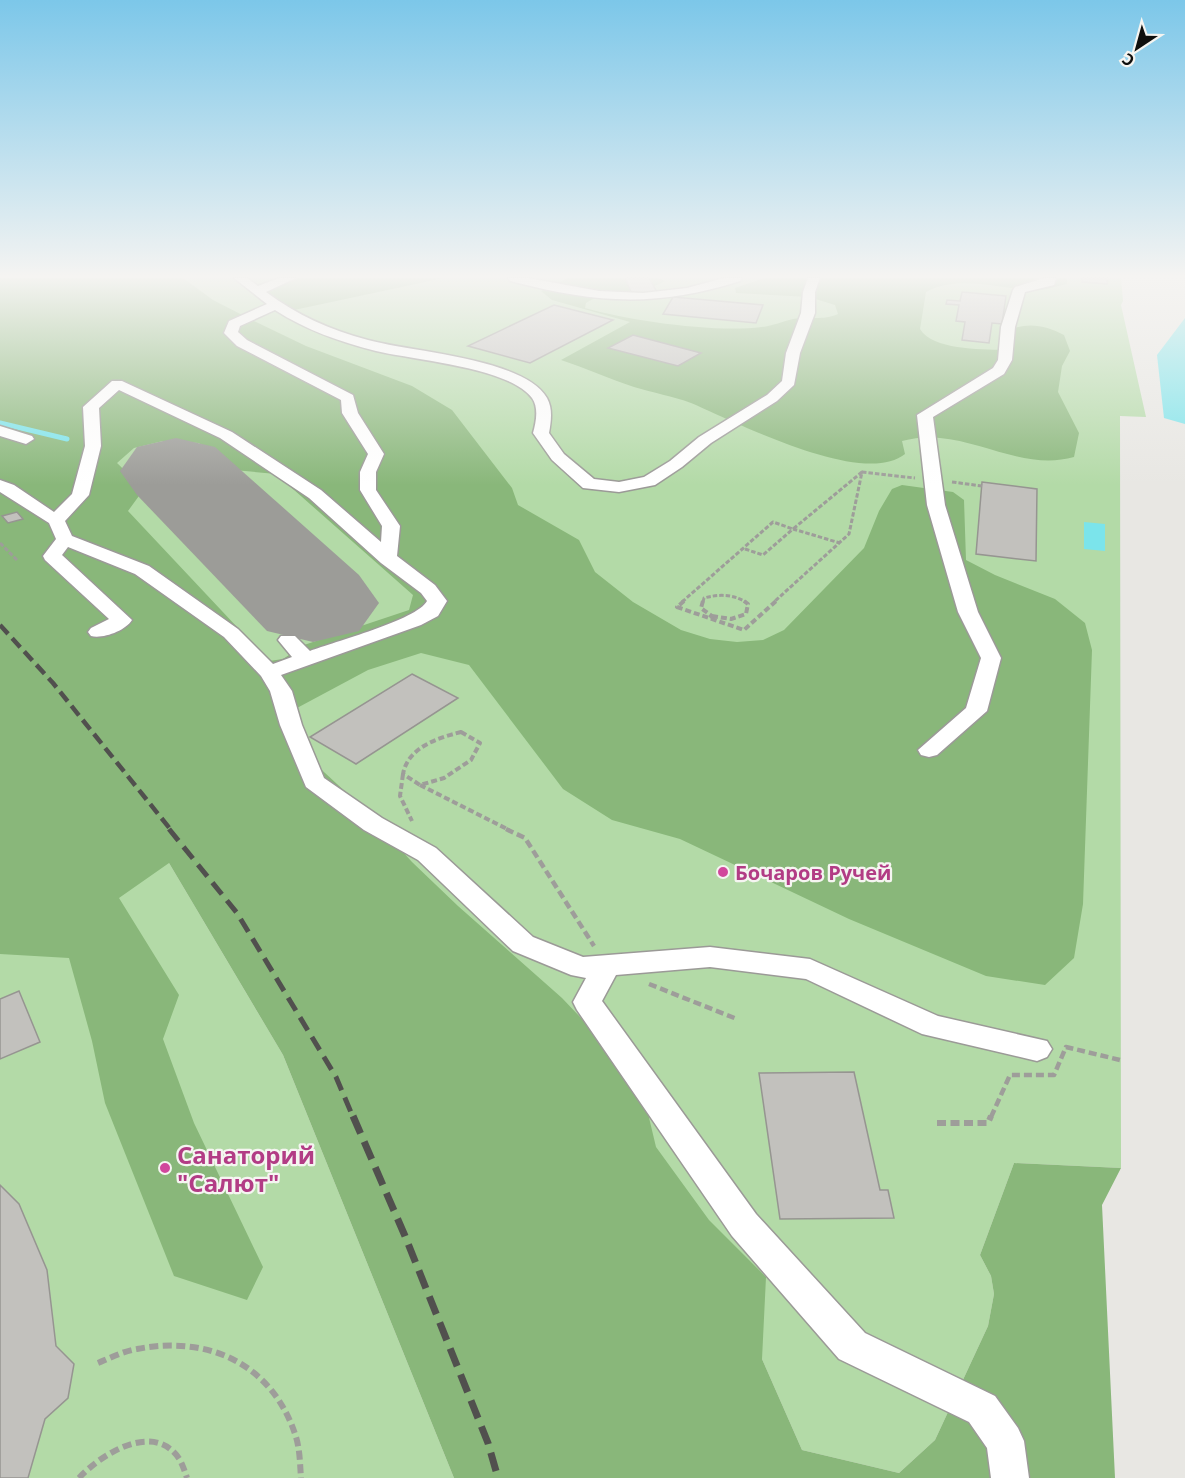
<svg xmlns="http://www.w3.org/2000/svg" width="1185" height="1478" viewBox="0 0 1185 1478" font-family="'Open Sans',sans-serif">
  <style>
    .green { fill: #b3daa7 }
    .forest { fill: #89b77a; fill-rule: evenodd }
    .water { fill: #7be4eb }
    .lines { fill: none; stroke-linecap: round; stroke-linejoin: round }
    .stream { stroke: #7be4eb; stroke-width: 5 }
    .runway { fill: #9c9c98; fill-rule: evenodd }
    .building { fill: #c2c1bd; stroke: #969591; stroke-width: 1.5 }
    .minor-casing { stroke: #9b9a97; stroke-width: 3 }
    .path-far3 { stroke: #9e9d9a; stroke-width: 3; stroke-dasharray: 4.5 2; stroke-linecap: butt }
    .path-far2 { stroke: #9e9d9a; stroke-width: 4; stroke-dasharray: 6 3; stroke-linecap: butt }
    .path-far1 { stroke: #9e9d9a; stroke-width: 4.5; stroke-dasharray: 8 4; stroke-linecap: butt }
    .path { stroke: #9e9d9a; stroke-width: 6; stroke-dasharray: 9 4.5; stroke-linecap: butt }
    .minor { fill: #fff; fill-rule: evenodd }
    .rail-far2 { stroke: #51504e; stroke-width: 4.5; stroke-dasharray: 12 6; stroke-linecap: butt }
    .rail-far1 { stroke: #51504e; stroke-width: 5; stroke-dasharray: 15 8; stroke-linecap: butt }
    .rail { stroke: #51504e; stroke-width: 7; stroke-dasharray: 19 9; stroke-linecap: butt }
    .hotel-dot { fill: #d1479c; stroke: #f5f5f1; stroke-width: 2 }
    .labels { text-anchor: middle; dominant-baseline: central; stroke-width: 4.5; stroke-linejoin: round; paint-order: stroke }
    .hotel-label { font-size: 20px; font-weight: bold; fill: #b23c85; stroke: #f5f5f1; text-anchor: start }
    .near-hotel-label { font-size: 24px; font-weight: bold; fill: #b23c85; stroke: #f5f5f1; text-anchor: start }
  </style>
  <rect width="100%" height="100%" fill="#e8e7e3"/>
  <g class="green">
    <path d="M0,278H1121L1123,301L1121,305L1146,417L1120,416L1121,1168L1014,1163L980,1255L991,1276L994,1294L988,1326L935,1440L899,1473L802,1450L762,1359L148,665Z"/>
    <path d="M0,658L169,863L283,1055L454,1478H0Z"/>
  </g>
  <g class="forest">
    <path d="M0,278H183L213,300L252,320L306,346L412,386L452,410L512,488L518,505L579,540L595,572L633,602L681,630L710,639L737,642L763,640L784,630L864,548L879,511L892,489L902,485L953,492L964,500L966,560L995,575L1055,599L1085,623L1092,650L1083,904L1074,958L1045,985L986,976L849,919L680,839L612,820L563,789L469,665L421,653L368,670L297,708L287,738L362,807L412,862L458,906L562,998L640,1080L656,1147L709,1220L766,1277L762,1359L802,1450L899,1473L935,1440L988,1326L994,1294L991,1276L980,1255L1014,1163L1121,1168L1102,1205L1115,1478H454L283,1055L169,863L119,898L179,995L163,1039L194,1123L263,1267L247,1300L174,1276L105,1103L92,1041L69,958L0,954ZM163,441L199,443L223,469L276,474L413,595L409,610L289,650V655L283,659L269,661L128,511L144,489L117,463L134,448Z"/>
    <path d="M296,278H444L294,310L264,290Z"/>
    <path d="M568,278H658L665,281C643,295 613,286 586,303L585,308C631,321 715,333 762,327C773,326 783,321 793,319C809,316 823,321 838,314L835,305L809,297L736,293L735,288L764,278H1067V284C1056,286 1044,291 1034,290C999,289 958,274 926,292L920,329C933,350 979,349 1003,350L1012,329C1030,322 1047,326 1064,335L1070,351L1062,366L1058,392L1079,433L1074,457C1028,470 985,442 940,438C927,436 915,438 902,441L905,454C863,488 736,422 691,403C673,396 653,393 634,387C609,379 586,368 561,360L630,322L552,300L541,291Z"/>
  </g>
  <g class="water">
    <path d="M1185,318V424L1164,418L1157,355Z"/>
    <path d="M1084,522L1105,524V551L1084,549Z"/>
  </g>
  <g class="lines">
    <path class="stream" d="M0,423L67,439"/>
    <path class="runway" d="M176,438L215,447L359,575L379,603L359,631L313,642L267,631L137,495L120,471L137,447Z"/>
  </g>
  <g class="building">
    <path d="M625,278H649L657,292L632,294Z"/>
    <path d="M1082,278H1108L1107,284L1082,282Z"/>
    <path d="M962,292L1006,296L1002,324L992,323L989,343L962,340L965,322L956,321L959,305L946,304L947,300L960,301Z"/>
    <path d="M673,297L763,305L756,323L663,314Z"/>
    <path d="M554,305L613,320L530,363L468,346Z"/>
    <path d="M633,335L701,353L678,366L608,348Z"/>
    <path d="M982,482L1037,489L1036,561L976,554Z"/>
    <path d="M17,512L23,519L8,523L2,516Z"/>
    <path d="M412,674L458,698L356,764L310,737Z"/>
    <path d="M19,991L40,1042L0,1059V999Z"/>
    <path d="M854,1072L880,1190H888L894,1218L780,1219L759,1073Z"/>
    <path d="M0,1185L19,1204L47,1270L56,1346L74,1364L68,1398L45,1419L28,1478H0Z"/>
  </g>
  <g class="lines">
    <defs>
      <g id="minor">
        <path d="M234,278H247L258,286L279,278H296L266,292C297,315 330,330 368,340C411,352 524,358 547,398C553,409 551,421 549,433L564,454L594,479L619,482L644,477L670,461L699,437L767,395L782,381L786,353L801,313L803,292L808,278H820L815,292V313L800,353L794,385L777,401L711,443L682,467L655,485L619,492L583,488L552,460L533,433C536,422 539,408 532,398C509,367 413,360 376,351C340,342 306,330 275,310L240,326L238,332L247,340L353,395L358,413L384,454L376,472V490L400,526L397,556L435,585L447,601L438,616L421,625L281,675L292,691L302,725L324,778L382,818L436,848L533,937L583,957L710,947L810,959L938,1016L1047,1041L1052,1049L1047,1057L1037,1061L922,1034L806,979L710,967L616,975L602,1001L756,1214L865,1333L995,1396L1018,1428L1024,1441L1029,1478H991L987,1448L969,1422L839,1359L732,1236L577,1010L573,1002L586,978L571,975L513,951L418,860L364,830L306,787L280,725L270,691L261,676L224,637L135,574L68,547L62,555L132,620C125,631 103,639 91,636L88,632L91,628L109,619L45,560L43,556L56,539L49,523L0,492V480L14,485L54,512L72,494L85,446L83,407L112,381H122L232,432L321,490L381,542L382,526L360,490V472L368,454L342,413L341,400L237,346L224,333L229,321L267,304ZM119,390L220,438L309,498L381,563L421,593L427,601C417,620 333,642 310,651L295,636H281L278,640L292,657L273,664L238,629L149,566L72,536L65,521L89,495L101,446L99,408Z"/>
        <path d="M508,278H528L599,291L643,293L687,288L724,278H742L740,281C655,308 595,303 510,281Z"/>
        <path d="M1044,278H1056L1054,285L1025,292L1015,327L1012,360L1004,374L933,417L945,505L978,612L1001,658L987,711L937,755L929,757L921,755L918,750L966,708L981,658L958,612L927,505L917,415L993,368L998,360L1001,327L1013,290L1015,287Z"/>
        <path d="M0,426L32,436L34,439L26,444L0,436Z"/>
      </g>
    </defs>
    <use href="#minor" class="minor-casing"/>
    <g class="path-far3">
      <path d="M862,472L915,478"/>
      <path d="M952,482L982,486"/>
      <path d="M0,543L17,560"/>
      <path d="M745,549L763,555L793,529L840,543"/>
      <path d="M682,602L773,522L793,529L862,472L849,534L774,602"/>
      <path d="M703,602L704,598C719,594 732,594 746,602"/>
    </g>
    <g class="path-far2">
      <path d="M684,601L677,607L744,630L776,601"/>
      <path d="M703,601L701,608L712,616"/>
      <path d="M712,616L731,619L746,614L748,604L744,601"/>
      <path d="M710,618L712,616"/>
      <path d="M461,732L480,743L471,760L444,778L420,785L403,774C408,747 438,738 461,732Z"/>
      <path d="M403,774L400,796L412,821"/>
      <path d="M420,785L509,830"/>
    </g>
    <g class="path-far1">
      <path d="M506,829L525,838L594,946"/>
      <path d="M649,984L737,1019"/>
      <path d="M991,1117L1010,1075H1054L1066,1047L1120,1060"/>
    </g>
    <g class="path">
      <path d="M937,1123H988L991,1116"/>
      <path d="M98,1363C110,1358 124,1351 137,1349C209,1335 273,1364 296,1437C300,1450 300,1465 301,1478"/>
      <path d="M79,1478C101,1454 155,1420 180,1460C183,1466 185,1472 187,1478"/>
    </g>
    <use href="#minor" class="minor"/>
    <path class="rail-far2" d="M0,625L53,683L171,830"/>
    <path class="rail-far1" d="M169,829L237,913L336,1077L353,1117"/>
    <path class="rail" d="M353,1116L405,1236L488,1443L498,1478"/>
  </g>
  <linearGradient id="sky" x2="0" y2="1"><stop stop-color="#7cc7e9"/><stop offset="0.57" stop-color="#f5f4f2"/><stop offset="1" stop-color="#f5f4f2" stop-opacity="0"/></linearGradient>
  <rect width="1185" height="485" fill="url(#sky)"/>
  <g class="hotel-dot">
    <circle cx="723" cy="872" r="6"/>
    <circle cx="165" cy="1168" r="6"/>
  </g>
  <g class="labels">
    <g class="hotel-label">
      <text x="735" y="872">Бочаров Ручей</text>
    </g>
    <g class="near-hotel-label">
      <text x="177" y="1154">Санаторий<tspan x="177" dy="28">"Салют"</tspan></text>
    </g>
  </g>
  <g transform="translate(1137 48) rotate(216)" stroke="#f5f5f1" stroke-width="4.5" paint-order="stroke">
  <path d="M0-4.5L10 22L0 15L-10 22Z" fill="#0f0f0d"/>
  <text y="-9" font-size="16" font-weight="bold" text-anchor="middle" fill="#0f0f0d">С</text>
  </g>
</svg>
